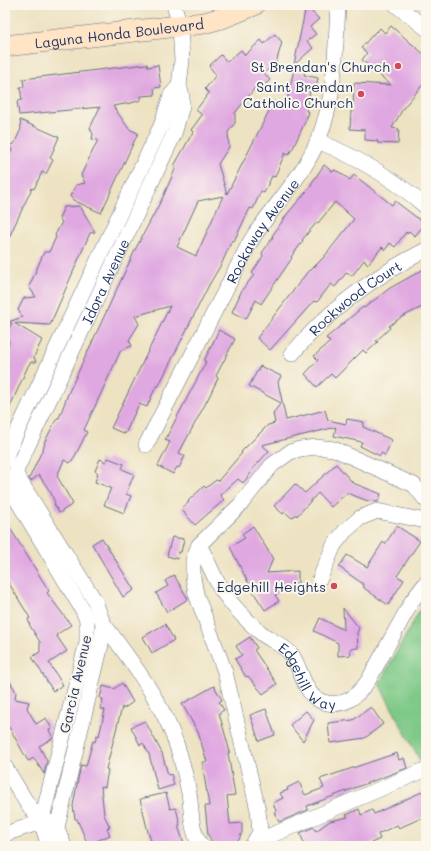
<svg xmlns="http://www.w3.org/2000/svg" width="431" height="851" viewBox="0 0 431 851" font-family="Mali,sans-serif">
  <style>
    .green { fill: #7dc986; stroke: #4c7c72 }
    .building { fill: #e0a8e1; fill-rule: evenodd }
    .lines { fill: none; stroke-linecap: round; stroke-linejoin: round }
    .street-casing { stroke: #646e81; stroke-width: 16 }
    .secondary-casing { stroke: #646e81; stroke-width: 22 }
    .street { stroke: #fff; stroke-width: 15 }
    .secondary { stroke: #ffe4c6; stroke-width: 21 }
    .poi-dot { fill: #d1495b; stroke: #fbf7ec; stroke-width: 1.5 }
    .labels { text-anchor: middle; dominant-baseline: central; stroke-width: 4; stroke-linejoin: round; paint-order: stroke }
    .street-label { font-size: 14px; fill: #1b2f5e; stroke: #fbf7ec }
    .poi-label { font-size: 14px; fill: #1b2f5e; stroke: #fbf7ec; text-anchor: end }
  </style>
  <rect width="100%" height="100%" fill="#fbf7ec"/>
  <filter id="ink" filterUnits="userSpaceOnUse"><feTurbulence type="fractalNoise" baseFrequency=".025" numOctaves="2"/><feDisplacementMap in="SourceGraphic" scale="8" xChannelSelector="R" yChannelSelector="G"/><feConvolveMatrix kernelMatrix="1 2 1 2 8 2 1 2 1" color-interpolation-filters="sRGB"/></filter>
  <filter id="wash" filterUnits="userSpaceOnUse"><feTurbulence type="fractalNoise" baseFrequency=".012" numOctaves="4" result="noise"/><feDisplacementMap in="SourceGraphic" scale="16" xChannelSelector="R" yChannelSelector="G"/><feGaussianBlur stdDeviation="0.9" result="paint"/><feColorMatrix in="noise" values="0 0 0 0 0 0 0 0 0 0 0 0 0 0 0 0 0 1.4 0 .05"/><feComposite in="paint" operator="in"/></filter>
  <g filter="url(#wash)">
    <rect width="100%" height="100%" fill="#ede2c1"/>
    <path class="green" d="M426,599V772L379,684Z"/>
    <g id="blocks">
      <g class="building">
        <path d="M306,6L319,19L310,27L316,34L307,41L313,48L294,65Z"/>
        <path d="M391,26L426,56V81L404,107L392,128L399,129L398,144L377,143L378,141L365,140V130L350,129L351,111H353L354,83L391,85L362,60L367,53L361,48L376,31L377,32L380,28L385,33Z"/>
        <path d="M275,34L282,42L276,63L264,73L270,80L258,91L255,88L235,113V123L228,132L229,147L218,164L227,194L268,113L272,101L286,106L294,69L305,71L304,75L318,78L316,88H313V92L310,91L306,111L309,112L305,122L293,148L288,155L285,153L275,177L272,176L264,193L261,191L253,209L250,208L234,241L232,240L222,263L209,285L158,387L156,386L147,407L139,404L125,434L111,428L170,306L135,316L139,324L129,340L132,346L121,350L84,430L87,432L75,456L70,463L64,460L57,476L73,504L59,513L54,504L55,503L51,493L39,475L31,481L29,479L45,444L44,443L57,418H59L68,394L136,248L163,197L176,167L174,166L193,132L191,130L202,115L196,110L209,93L205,89L216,75L209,66L221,55L227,62L241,50L245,55L261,40L264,44ZM223,196L196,256L177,247L198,201Z"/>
        <path d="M147,64L148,67L158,65L161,87L154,88L155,95L141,96V100L131,103L113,106L129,129L138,133L101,213L73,200L70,196L76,185L85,183L81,175L98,140L92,139L93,134L90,128L100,107L19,115L17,101L22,100L20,87H24L23,79Z"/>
        <path d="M20,120L59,137L50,158L53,160L46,174L42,172L34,189L32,188L5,246V165L12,150L9,145L14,144L21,129Z"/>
        <path d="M324,165L333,172L334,170L339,172L350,180L354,175L392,205L395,201L425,224L415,236L409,231L407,234L406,232L395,247L390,243L385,250L382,247L368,264L364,260L352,276L347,272L335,287L331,284L317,302L314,301L270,350L257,338L309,270L310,271L324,257L354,219L335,202L318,223L317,222L302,240L303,241L291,257L292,258L261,304L256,300L246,319L232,312L242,290L254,275L252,273L263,256L262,253L273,237L272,236L288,213L312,185L311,184Z"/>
        <path d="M80,206L95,232L90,233L50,325L14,323L42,340L34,357L36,362H31L28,366L5,418V353L9,343L7,332L12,323H5L23,317L18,310L24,298L36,297L29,287L44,252H49L56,237L55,235L62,222L59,218L64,207Z"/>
        <path d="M426,268V305L400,318L389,326L390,328L376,341L378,342L366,353L363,350L335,378L331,374L317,387L305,374L318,360L314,356L330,342L326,338L363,307L364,308L390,288Z"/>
        <path d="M219,330L235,339L216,376L218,378L209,397L179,453L185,456L179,468L177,467L173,474L158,466L170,442L165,440L206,362L204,361Z"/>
        <path d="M260,366L281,376L278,382L286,420L325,410L328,420L346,424L347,419L364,422L363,427L392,440L385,455L381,453L380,456L360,446L362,442L334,436L336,427L262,445L269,451L250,472L251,473L243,483L238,479L220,495L224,500L195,525L181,509L189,502L188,501L204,486L206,488L216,480L218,481L242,453L241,452L268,425L275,423L273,413L281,403L249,386Z"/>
        <path d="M108,458L124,464L122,469L134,474L126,494L131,496L124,513L104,505L111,488L95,482L98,473L95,471L100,459L106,462Z"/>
        <path d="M336,464L353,483L381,494L378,502L368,501L347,493L331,507L318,493L297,516L296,514L292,518L285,512L283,514L274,506L295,484L305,493Z"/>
        <path d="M5,520L49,591L47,593L71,625L56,635L67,651L49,663L63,685L53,691L32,657L40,652V642L30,626L28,619L30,618L5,577Z"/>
        <path d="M253,526L273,559L267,573L298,571V583L292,584L275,595L279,601L265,610L252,590L230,547L245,538L242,534Z"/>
        <path d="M397,526L420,541L397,576L404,580L388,605L364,588L363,584L339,567L347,555L367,567L383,542L385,544Z"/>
        <path d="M172,537L184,539L181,552H179L178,559L167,556Z"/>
        <path d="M102,538L134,590L123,597L92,544Z"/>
        <path d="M174,575L188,599L167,612L156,593L168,586L165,581Z"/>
        <path d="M343,608L359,628L357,633L358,648L350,649L351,655L338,656V643L314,631L320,618L344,630Z"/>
        <path d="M165,624L174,640L152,653L143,637Z"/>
        <path d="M250,637L257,648L254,650L277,684L263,694L248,676L246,677L235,659L242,655L236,646Z"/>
        <path d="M5,673L16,692L15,699L29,702L27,708L36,724L46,718L52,729L49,730L53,738L39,746L47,761L44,774L34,758L28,761L9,727L5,726Z"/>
        <path d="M122,683L133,702L123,709L122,707L106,769L108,770L105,787L101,786L104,815L110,827L107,828L110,835L88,845L77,819H75L73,806L78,779L81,765L86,766L93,741L95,742L97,735L99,736L105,710L101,709L103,699L100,698L103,686L114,689Z"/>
        <path d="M214,686L222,700L219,702L224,710L219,713L230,752L228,753L235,795L227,796L230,824L242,823V832L239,840L231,845L224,846L213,843L208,835L205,806H209L202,762H207L198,732L182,704Z"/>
        <path d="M371,707L383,724L365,738L330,743L328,723L353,720Z"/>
        <path d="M266,709L275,735L259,741L250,715Z"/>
        <path d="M306,711L314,720L303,741L290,725Z"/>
        <path d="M145,721L162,753L168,775L171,774L174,785L158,790L149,754L143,743L140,745L131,727Z"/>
        <path d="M397,753L399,760L404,758L407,768L307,806L308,810L279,822L274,812L276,811L273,803L283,798L280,793L288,790L287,788L299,782L305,795L324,788L320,779Z"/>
        <path d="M426,790V816L399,828L397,825L378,834L380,839L364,846H305L300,833L314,827L316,831L330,821L348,817L346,815L359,809L361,815L372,810L374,814Z"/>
        <path d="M166,793L170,809L176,808L180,825L178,826L185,846H153L148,832L140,799Z"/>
      </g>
    </g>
  </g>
  <g filter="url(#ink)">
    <use href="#blocks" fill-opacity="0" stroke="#646e81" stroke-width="1"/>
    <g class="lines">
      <defs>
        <g id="street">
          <path d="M396,5L426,28"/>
          <path d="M318,141C358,158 394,178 426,207"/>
          <path id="s1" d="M292,354C329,309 374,276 426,250"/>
          <path id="s2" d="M146,445L249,244C266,215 290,191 307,162C336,114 335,59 338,5"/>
          <path d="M5,461L8,451L161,126L171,95L179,86"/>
          <path id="s3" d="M15,473L174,134L182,106V96L179,86L182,60L180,26L174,5"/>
          <path d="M15,473L95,601L103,623L101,645L58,823L57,828L64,846"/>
          <path d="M5,480L82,609L87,620V642L41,822"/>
          <path id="s4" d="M199,545C207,559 213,575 221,589C231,604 246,620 260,632C270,641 283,644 292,655C299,666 302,680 309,691C312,696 318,700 323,702C345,708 356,697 368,681L412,601L426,583"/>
          <path d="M320,578L334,545L345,531L360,518L377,511L426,521"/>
          <path d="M103,623C130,659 163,703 177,746C182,761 186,777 189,793C192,811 190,832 202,846"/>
          <path d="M5,767L25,800L41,822L49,846"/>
          <path d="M5,834L41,822H50"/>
          <path d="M258,838L272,835L422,771"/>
          <path d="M252,846L260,832L258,810L225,672L196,594L193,577V561L199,545L240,505L272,465L290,452L300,449L316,447L334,449L414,485L426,500"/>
        </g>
        <g id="secondary">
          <path id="s5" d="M5,46L204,23L222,18L254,5"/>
        </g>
      </defs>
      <use href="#street" class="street-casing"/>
      <use href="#secondary" class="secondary-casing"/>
      <use href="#street" class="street"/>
      <use href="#secondary" class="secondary"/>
    </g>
  </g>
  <g class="poi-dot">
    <circle cx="398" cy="66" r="4"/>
    <circle cx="361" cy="94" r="4"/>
    <circle cx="334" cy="586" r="4"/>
  </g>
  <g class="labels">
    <g class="street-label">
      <text stroke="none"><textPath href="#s5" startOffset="115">Laguna Honda Boulevard</textPath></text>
      <text stroke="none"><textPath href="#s2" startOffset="244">Rockaway Avenue</textPath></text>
      <text stroke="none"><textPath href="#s3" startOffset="212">Idora Avenue</textPath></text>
      <text stroke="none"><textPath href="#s1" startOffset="85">Rockwood Court</textPath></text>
      <text stroke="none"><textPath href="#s4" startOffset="175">Edgehill Way</textPath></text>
      <text transform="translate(75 684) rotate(-77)">Garcia Avenue</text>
    </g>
    <g class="poi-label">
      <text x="390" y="66">St Brendan's Church</text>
      <text x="353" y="86">Saint Brendan<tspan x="353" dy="16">Catholic Church</tspan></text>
      <text x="326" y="586">Edgehill Heights</text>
    </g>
  </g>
  <rect width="431" height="851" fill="none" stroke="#fbf7ec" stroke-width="20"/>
</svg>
